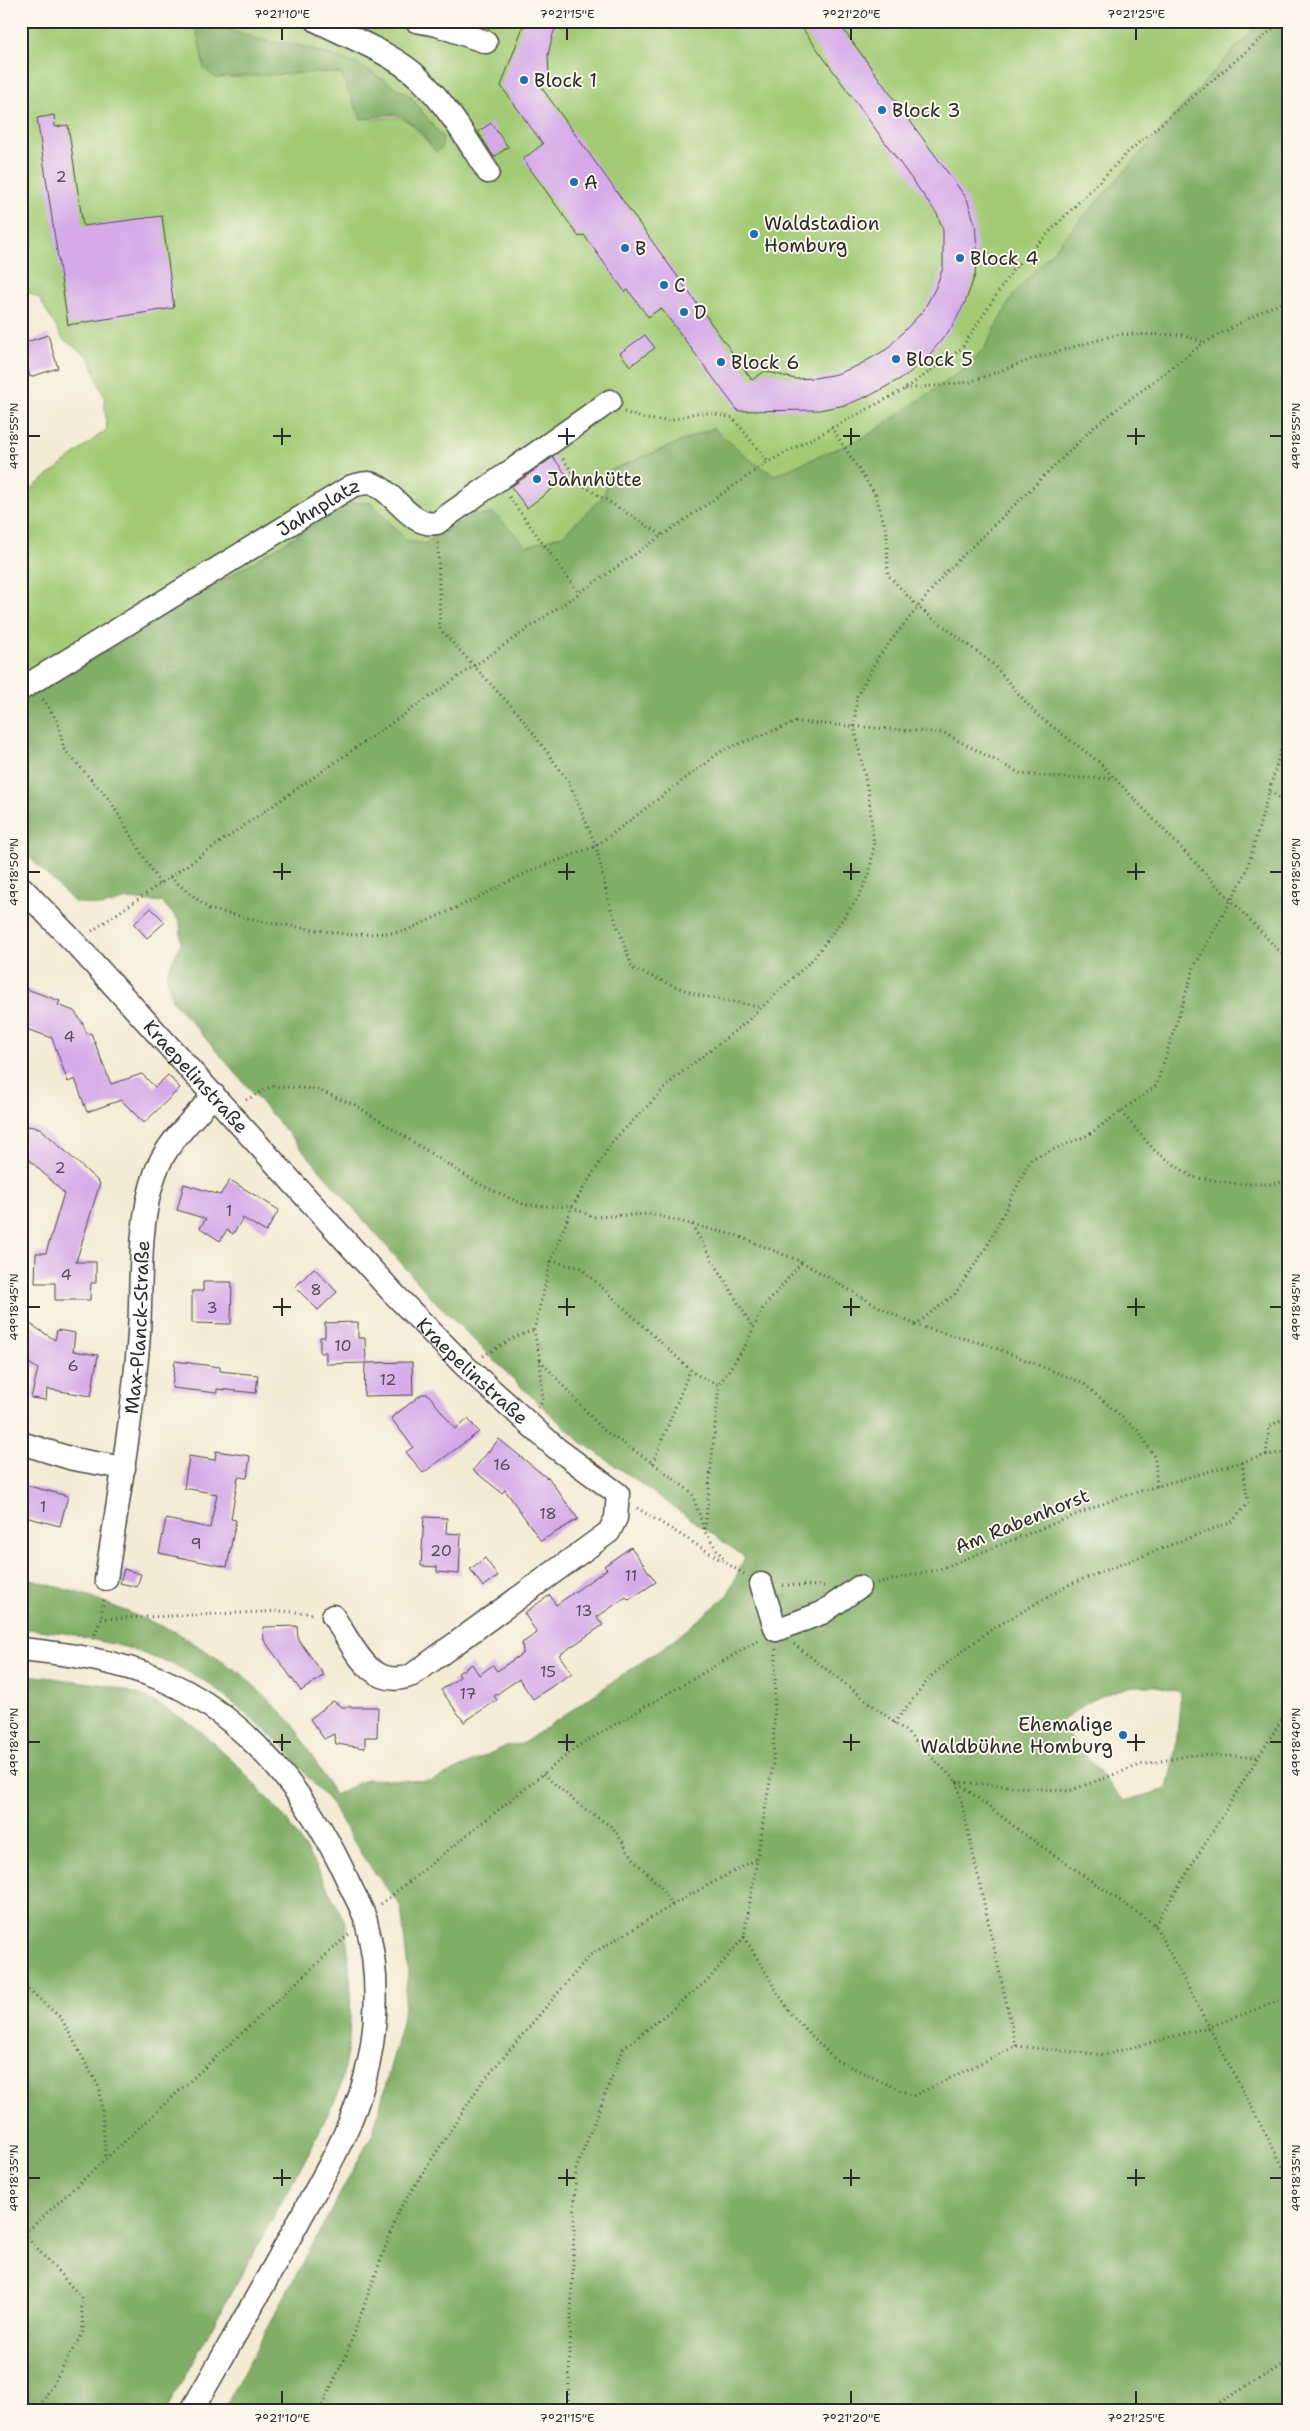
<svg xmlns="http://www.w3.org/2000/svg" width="1310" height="2431" viewBox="0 0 1310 2431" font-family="'Shantell Sans',sans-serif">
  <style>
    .green { fill: #a3cb76; stroke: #677b50 }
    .forest { fill: #82af67; stroke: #566d49; fill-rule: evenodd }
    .building { fill: #d6aae9 }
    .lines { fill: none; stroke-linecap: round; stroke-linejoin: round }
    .minor-casing { stroke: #494844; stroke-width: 25 }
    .path { stroke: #494844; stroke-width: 3; stroke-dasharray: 1 4; stroke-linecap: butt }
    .minor { stroke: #fff; stroke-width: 22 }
    .ticks { fill: none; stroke: #2b2b2b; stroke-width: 2 }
    .poi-dot { fill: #1f6fb2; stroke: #fbf7ec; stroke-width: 2 }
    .labels { text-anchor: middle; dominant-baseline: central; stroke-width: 4; stroke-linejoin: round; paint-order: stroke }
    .number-label { font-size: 16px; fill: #564b5a }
    .poi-label { font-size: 19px; fill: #2b2b2b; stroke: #fbf7ec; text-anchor: start }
    .street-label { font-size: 19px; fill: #2b2b2b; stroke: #fbf7ec }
    .neatline { fill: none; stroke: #2b2b2b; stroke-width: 2 }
    .ticks-label { font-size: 12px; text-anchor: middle; fill: #2b2b2b }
  </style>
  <rect width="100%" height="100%" fill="#fbf7ec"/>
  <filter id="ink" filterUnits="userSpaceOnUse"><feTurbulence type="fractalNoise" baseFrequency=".02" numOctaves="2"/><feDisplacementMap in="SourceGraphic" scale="10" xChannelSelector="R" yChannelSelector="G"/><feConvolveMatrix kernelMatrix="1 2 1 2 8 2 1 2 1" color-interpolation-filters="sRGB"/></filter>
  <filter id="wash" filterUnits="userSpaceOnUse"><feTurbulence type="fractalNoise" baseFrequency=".0096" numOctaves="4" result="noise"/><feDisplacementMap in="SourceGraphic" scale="20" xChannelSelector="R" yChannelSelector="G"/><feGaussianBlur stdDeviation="1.12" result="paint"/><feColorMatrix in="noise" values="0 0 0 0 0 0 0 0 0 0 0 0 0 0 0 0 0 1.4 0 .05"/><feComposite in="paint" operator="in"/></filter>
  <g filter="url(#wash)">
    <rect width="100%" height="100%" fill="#f4ebd4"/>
    <path class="green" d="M21,21H195L204,68L325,72L341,74L350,92L373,120C409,111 415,127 436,152L443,138L409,95L359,65L303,46L260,40L234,31L223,21H1260L1014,294L984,349L963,370L867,436L775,475L755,464L713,428L609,471L604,496L563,535L527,546L495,514L472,515L424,544L406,540L371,503H350L21,703V497L107,429L104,397L89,357L63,339L39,298L21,288Z"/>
    <g class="forest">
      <path d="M195,21H223L234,31L260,40L303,46L359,65L409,95L443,138L442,148L436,152C424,138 412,116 392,115C382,115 372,119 361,119L341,74L325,72L215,78L204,68Z"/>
      <path d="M1260,21H1289V2410H223L373,2133L402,2022L408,1972L401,1907L363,1857L328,1799L305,1774L286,1748L210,1684L177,1666L125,1647L64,1633L21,1628V1577L89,1596L176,1632L242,1674L293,1724L335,1795L366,1779L432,1781L506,1746L522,1744L674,1640L727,1596L745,1557L580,1441L517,1383L429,1295L172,1000L166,975L181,943L180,922L162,902L127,899L103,906L74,902L21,849V703L350,503H370L406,540L424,544L472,515L495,514L527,546L563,535L604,496L609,471L713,428L755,464L775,475L867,436L963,370L984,349L1014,294ZM1133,1686H1157L1181,1692L1176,1747L1167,1789L1124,1801L1059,1724C1085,1701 1100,1695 1133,1686Z"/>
      <path d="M21,1674L107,1685L144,1696L193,1725L237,1765L286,1819L318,1869L346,1924L351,1992L349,2041L340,2089L305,2160L166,2410H21Z"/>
    </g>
    <g id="blocks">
      <g class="building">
        <path d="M525,21H559L553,34L548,55L549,76L539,84L752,380L765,371L795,379L815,378L837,374L859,365L887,349L923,311L935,289L943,268V230L937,214L797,21H837L967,199L975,224L977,248L975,275L965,303L952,327L930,354L907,375L873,394L846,405L819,410L738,411L661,308L648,317L628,290L625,292L584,235L579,237L523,159L543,144L501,86Z"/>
        <path d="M54,115L55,127L68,125L83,226L162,216L174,308L68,325L37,118Z"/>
        <path d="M491,123L508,147L494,157L478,132Z"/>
        <path d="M48,335L58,368L30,377L21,344Z"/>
        <path d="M645,335L655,348L630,366L620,353Z"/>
        <path d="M553,457L568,477L527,508L511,487Z"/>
        <path d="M151,908L165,922L147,938L134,924Z"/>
        <path d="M21,987L60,1001L58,1005L74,1011L82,1022L87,1034L91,1033L111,1084L142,1074L155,1087L168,1075L180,1088L144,1123L121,1100L87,1112L75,1079L68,1082L52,1038L21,1027Z"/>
        <path d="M21,1125L40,1128L100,1183L76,1262H96V1283H91L90,1300H55V1283H35L36,1253H46L64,1193L21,1152L24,1144Z"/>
        <path d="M230,1180L279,1210L266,1232L243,1218L233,1234L227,1230L220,1241L200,1228L206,1219L177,1210L184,1184L220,1195Z"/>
        <path d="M314,1268L337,1292L318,1310L295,1287Z"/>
        <path d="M203,1282H232L231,1324L192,1323V1291H203Z"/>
        <path d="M21,1318L55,1340L57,1330L75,1333L73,1351L98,1355L91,1396L47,1389L46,1400L31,1398L38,1369L21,1358Z"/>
        <path d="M358,1322V1338H365L366,1363L412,1362L413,1395L364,1396L365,1363L326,1364V1352L320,1353V1337H325V1323Z"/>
        <path d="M175,1361L220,1367V1371L258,1375L256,1393L217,1389V1393L172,1388Z"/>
        <path d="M422,1394H428L455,1429L468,1419L479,1432L423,1473L406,1452L413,1447L391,1418Z"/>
        <path d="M499,1439L547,1478L548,1477L578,1519L541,1541L505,1490L502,1493L473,1470Z"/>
        <path d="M216,1451L250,1456L247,1478L238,1477L231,1519L236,1520L227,1567L159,1553L166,1519L210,1528L217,1494L184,1488L189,1456L215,1460Z"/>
        <path d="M21,1484L68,1496L60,1526L21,1516Z"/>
        <path d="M424,1517L447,1518L446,1533L461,1534L459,1574L437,1572V1567L421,1566Z"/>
        <path d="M631,1547L656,1582L629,1600L626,1597L597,1617L603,1625L559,1655L572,1673L533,1699L519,1679L494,1696L497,1700L464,1722L441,1690L460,1677L458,1673L472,1664L479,1675L493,1665L497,1671L523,1653L522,1643L537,1633L524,1613L550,1595L556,1605L607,1569L604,1566Z"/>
        <path d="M485,1558L498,1576L483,1587L470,1569Z"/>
        <path d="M124,1569L141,1574L137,1587L120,1583Z"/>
        <path d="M297,1626L298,1639L324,1675L301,1691L264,1640L263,1627Z"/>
        <path d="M333,1701L342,1707H378L377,1737H365V1748L336,1744L334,1734L324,1739L310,1719Z"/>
      </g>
    </g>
  </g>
  <g filter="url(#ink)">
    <use href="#blocks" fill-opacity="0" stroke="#494844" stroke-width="1"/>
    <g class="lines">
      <defs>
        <g id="minor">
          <path d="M317,21C349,37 396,55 420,79C448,106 467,140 488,172"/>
          <path d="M416,21L437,25L486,42"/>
          <path id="s1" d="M21,689L352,486C357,485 363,483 368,483C393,486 409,529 437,523L610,401"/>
          <path id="s2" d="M21,887L75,943L393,1293L465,1366L556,1448L618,1494L616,1518L609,1532L412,1675C370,1692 353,1645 333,1616"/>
          <path d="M21,1443L73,1459L124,1468"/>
          <path id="s3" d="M106,1579C118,1502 131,1425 138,1347C143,1290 136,1229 155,1174C165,1144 193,1119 214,1095"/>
          <path d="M761,1584L776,1630L822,1613L859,1587"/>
          <path d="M21,1649C70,1654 117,1661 163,1680C248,1717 310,1798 347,1879C353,1893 362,1907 366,1921C381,1977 378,2040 360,2095C346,2138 323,2177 301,2217C266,2282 229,2346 192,2410"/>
        </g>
      </defs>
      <use href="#minor" class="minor-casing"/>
      <g class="path">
        <path d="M905,389L970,382L1038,357L1119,334L1181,335L1205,342"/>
        <path d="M624,412L645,419L669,421L695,413H711L733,418L768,462"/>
        <path d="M831,427L875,494L887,533L888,575L918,607L992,663L1037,715L1099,762L1289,961"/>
        <path d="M563,459L582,485L662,535"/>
        <path d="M509,497L579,593"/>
        <path d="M438,543L440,629L521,717L569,782L596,846L609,903L633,969L697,995L761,1007"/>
        <path d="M43,699L58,722L64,749L109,799L160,884"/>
        <path d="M1270,791L1289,805"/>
        <path d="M170,877L209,909L265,922L351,935L403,932L469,902L532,870L596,846L723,750L796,722L944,733L1021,774L1066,778H1114"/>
        <path d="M92,931L768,462L905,389L961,349L1014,268L1128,152L1282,21"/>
        <path d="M246,1100L272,1086L316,1089L355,1105L479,1184L525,1205L572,1207L592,1217L651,1214L738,1236L802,1262L868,1301L915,1325L988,1345L1083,1383L1140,1433L1155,1458L1157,1486"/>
        <path d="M1121,1112L1155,1151L1192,1177L1239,1184H1271L1289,1181"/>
        <path d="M692,1225L753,1328"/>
        <path d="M551,1261L581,1268L695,1374L719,1385L745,1346L763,1308L802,1262"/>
        <path d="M915,1325L955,1294L987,1246L1031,1159L1088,1135L1156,1086L1195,965L1246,873L1289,721"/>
        <path d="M483,1356L515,1337L534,1330"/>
        <path d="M540,1360L603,1430L653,1463L692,1493L705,1532L724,1560"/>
        <path d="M538,1408L543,1401L540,1360L534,1330L551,1261L572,1207L613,1141L675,1078L745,1023L814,958L858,898L869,875L874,846L869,796L854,726L857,696L878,657L945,573L1095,426L1205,342L1268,308L1289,301"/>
        <path d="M1266,1455L1269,1427L1289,1415"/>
        <path d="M653,1463L690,1370"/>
        <path d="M637,1508L744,1574"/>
        <path d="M705,1529L719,1385"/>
        <path d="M877,1583L940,1569L1120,1497L1266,1455L1289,1452"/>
        <path d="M783,1585L824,1586"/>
        <path d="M101,1619L284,1611L315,1614"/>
        <path d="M93,1639L101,1619L104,1597"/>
        <path d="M794,1644L903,1729L957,1782L1024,1834L1155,1925L1289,2178"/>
        <path d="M1283,1717L1289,1692"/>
        <path d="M894,1723L932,1675L990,1630L1070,1584L1233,1521L1248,1503L1242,1462"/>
        <path d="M543,1774L579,1805L613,1828L635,1861L660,1886L672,1905"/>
        <path d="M381,1904L578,1746L761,1639"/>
        <path d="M1155,1925L1283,1717L1289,1719"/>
        <path d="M744,1937L791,2014L834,2059L913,2096L1016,2046L1104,2055L1209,2027L1289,1997"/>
        <path d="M21,1983L61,2018L100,2089L106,2159"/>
        <path d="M1016,2046L957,1782L1069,1791L1140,1765L1193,1755L1258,1757"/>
        <path d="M24,2234L81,2297L83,2332L38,2410"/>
        <path d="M21,2237L349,1934"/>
        <path d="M320,2410L346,2355L399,2210L480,2085L590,1955L686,1897L757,1859"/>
        <path d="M568,2410L576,2169L623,2049L708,1980L744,1937L773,1763L776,1648"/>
        <path d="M1207,2410L1289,2361"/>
      </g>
      <use href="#minor" class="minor"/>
    </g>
  </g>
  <path class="ticks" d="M282,28V40M567,28V40M851,28V40M1136,28V40M282,428V445M567,428V445M851,428V445M1136,428V445M28,436H40M273,436H291M558,436H575M843,436H860M1127,436H1145M1270,436H1282M282,863V880M567,863V880M851,863V880M1136,863V880M28,872H40M273,872H291M558,872H575M843,872H860M1127,872H1145M1270,872H1282M282,1298V1316M567,1298V1316M851,1298V1316M1136,1298V1316M28,1307H40M273,1307H291M558,1307H575M843,1307H860M1127,1307H1145M1270,1307H1282M282,1734V1751M567,1734V1751M851,1734V1751M1136,1734V1751M28,1742H40M273,1742H291M558,1742H575M843,1742H860M1127,1742H1145M1270,1742H1282M282,2169V2186M567,2169V2186M851,2169V2186M1136,2169V2186M28,2178H40M273,2178H291M558,2178H575M843,2178H860M1127,2178H1145M1270,2178H1282M282,2391V2404M567,2391V2404M851,2391V2404M1136,2391V2404"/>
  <g class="poi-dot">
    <circle cx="524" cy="80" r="5"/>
    <circle cx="882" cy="110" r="5"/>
    <circle cx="574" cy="182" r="5"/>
    <circle cx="754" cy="234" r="5"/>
    <circle cx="625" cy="248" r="5"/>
    <circle cx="960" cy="258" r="5"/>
    <circle cx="664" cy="285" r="5"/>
    <circle cx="684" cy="312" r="5"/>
    <circle cx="896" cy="359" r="5"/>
    <circle cx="721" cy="362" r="5"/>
    <circle cx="537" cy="479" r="5"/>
    <circle cx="1123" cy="1735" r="5"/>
  </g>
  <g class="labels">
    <g class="number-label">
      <text x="61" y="176">2</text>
      <text x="69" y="1036">4</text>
      <text x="60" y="1167">2</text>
      <text x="229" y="1210">1</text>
      <text x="66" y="1274">4</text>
      <text x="316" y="1289">8</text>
      <text x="212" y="1307">3</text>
      <text x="343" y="1345">10</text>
      <text x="73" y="1365">6</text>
      <text x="388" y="1379">12</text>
      <text x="502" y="1464">16</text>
      <text x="43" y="1506">1</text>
      <text x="548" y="1513">18</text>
      <text x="196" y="1543">9</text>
      <text x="441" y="1550">20</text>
      <text x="631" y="1575">11</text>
      <text x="584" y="1610">13</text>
      <text x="548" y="1671">15</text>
      <text x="468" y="1693">17</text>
    </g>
    <g class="poi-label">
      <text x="534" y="80">Block 1</text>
      <text x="892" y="110">Block 3</text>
      <text x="584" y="182">A</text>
      <text x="764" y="223">Waldstadion<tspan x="764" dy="22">Homburg</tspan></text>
      <text x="635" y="248">B</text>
      <text x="970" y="258">Block 4</text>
      <text x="674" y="285">C</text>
      <text x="694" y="312">D</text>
      <text x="906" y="359">Block 5</text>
      <text x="731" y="362">Block 6</text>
      <text x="547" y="479">Jahnhütte</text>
      <text x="1113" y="1724" text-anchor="end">Ehemalige<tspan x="1113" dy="22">Waldbühne Homburg</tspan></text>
    </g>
    <g class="street-label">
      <text stroke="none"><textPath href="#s1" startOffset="349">Jahnplatz</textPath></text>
      <text stroke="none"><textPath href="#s2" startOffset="258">Kraepelinstraße</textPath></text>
      <text stroke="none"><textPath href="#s3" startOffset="254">Max-Planck-Straße</textPath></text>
      <text stroke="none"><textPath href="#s2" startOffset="662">Kraepelinstraße</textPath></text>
      <text transform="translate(1022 1521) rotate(-22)">Am Rabenhorst</text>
    </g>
  </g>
  <rect width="1310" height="2431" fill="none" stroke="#fbf7ec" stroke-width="55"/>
  <rect x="28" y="28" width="1254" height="2376" class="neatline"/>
  <g class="ticks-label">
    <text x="282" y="18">7°21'10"E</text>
    <text x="567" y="18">7°21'15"E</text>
    <text x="851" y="18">7°21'20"E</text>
    <text x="1136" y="18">7°21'25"E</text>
    <text transform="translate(14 436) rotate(-90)" y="4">49°18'55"N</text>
    <text transform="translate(1296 436) rotate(-90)" y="4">49°18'55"N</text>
    <text transform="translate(14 872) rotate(-90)" y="4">49°18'50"N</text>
    <text transform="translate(1296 872) rotate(-90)" y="4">49°18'50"N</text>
    <text transform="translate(14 1307) rotate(-90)" y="4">49°18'45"N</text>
    <text transform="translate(1296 1307) rotate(-90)" y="4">49°18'45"N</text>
    <text transform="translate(14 1742) rotate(-90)" y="4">49°18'40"N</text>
    <text transform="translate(1296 1742) rotate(-90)" y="4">49°18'40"N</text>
    <text transform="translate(14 2178) rotate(-90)" y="4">49°18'35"N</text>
    <text transform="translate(1296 2178) rotate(-90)" y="4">49°18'35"N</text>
    <text x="282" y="2422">7°21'10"E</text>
    <text x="567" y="2422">7°21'15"E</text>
    <text x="851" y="2422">7°21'20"E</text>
    <text x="1136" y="2422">7°21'25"E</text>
  </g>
</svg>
